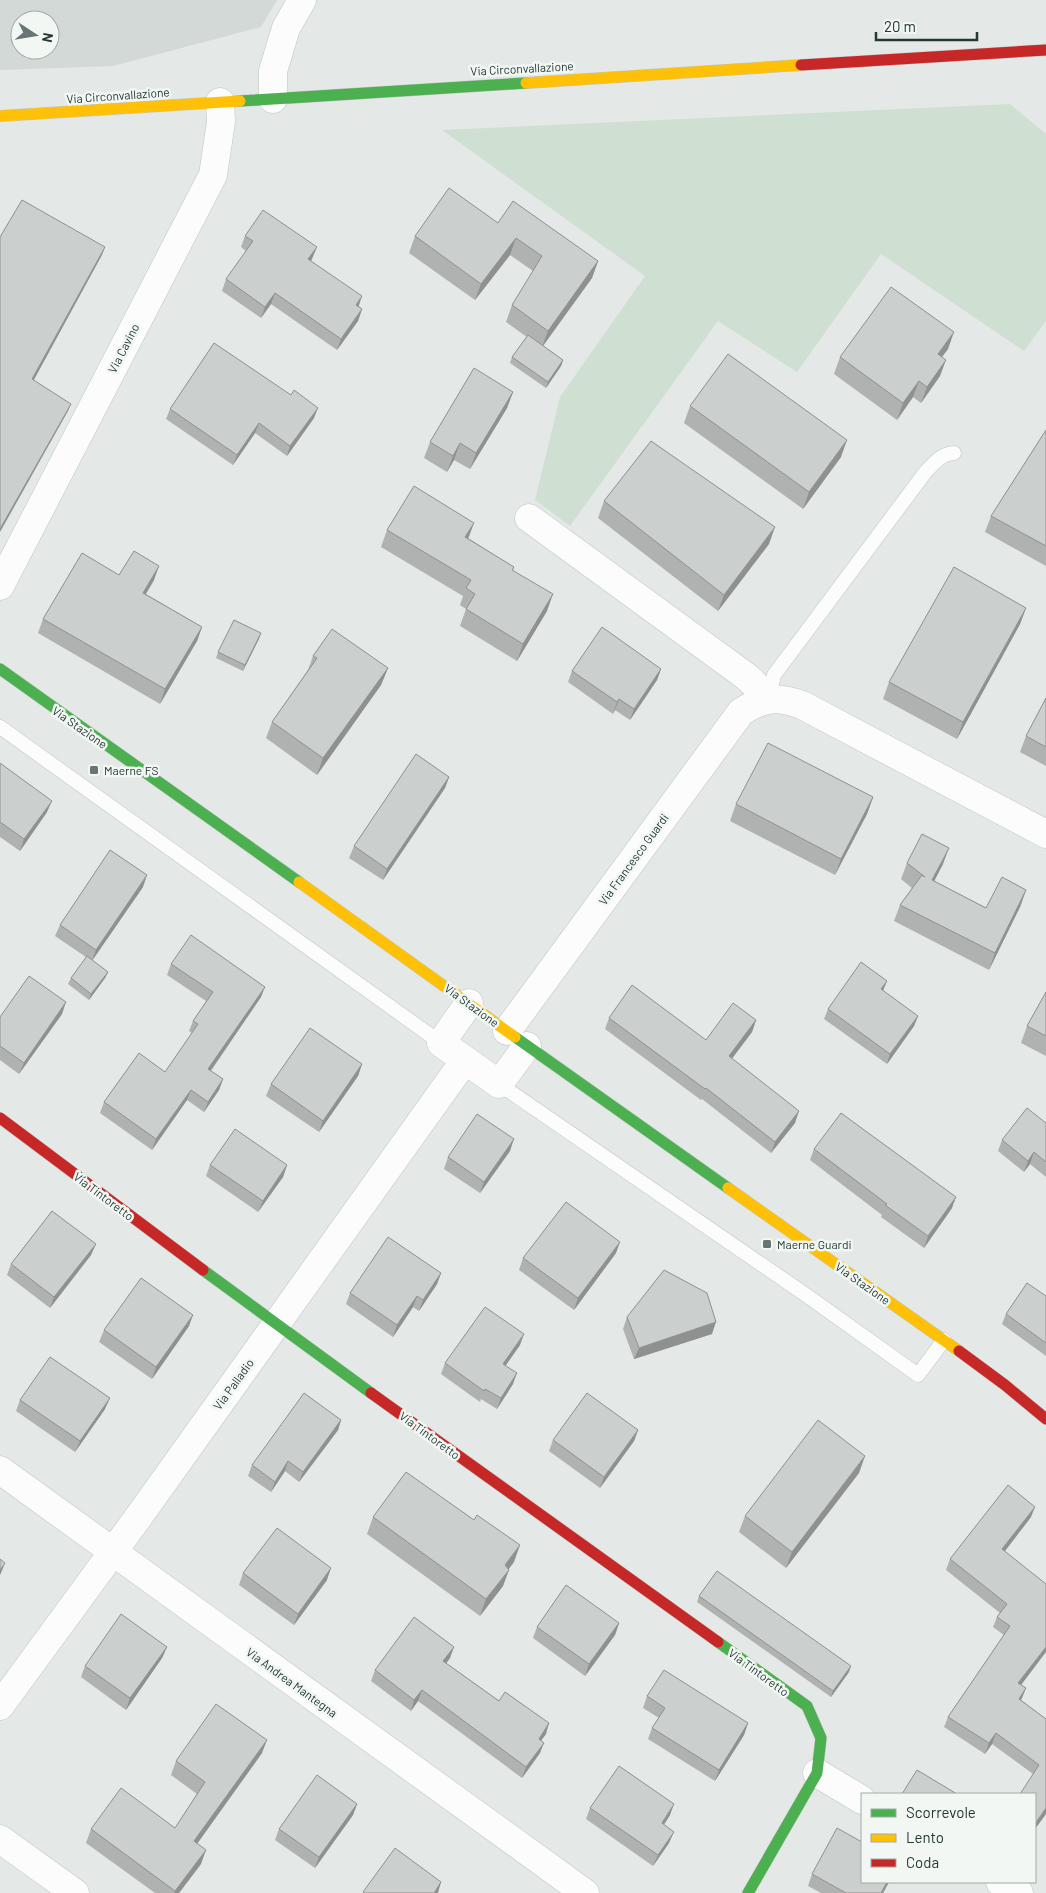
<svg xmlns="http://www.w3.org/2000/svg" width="1046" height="1893" viewBox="0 0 1046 1893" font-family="Barlow,sans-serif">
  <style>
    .built { fill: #d2d9d6; fill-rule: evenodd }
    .green { fill: #cfe0d3 }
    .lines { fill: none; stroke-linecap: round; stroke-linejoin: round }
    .lane-casing { stroke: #c1c5c3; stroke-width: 15 }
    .street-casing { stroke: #c1c5c3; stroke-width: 29 }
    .fast-casing { stroke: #c0c6c3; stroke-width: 12 }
    .slow-casing { stroke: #c0c6c3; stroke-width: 12 }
    .jam-casing { stroke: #c0c6c3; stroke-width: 12 }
    .lane { stroke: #fbfcfb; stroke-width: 14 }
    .street { stroke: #fbfcfb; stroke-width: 28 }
    .fast { stroke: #4caf50; stroke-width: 11 }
    .slow { stroke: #ffc107; stroke-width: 11 }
    .jam { stroke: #c62828; stroke-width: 11 }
    .wall { fill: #afb2b0 }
    .shaded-wall { fill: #8e9190 }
    .building { fill: #cbcfcd; stroke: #8e9190 }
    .poi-dot { fill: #677672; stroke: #f2f7f4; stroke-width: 2 }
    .labels { text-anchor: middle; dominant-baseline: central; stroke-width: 5; stroke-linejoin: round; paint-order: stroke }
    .street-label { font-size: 12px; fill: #243933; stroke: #f2f7f4 }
    .poi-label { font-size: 12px; fill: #243933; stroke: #f2f7f4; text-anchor: start }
  </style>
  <rect width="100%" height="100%" fill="#e4e8e6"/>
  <path class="built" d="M0,0H277L261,27L113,66L0,70ZM20,20H50V50H20Z"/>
  <path class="green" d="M1010,104L1046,134V321L1024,351L881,254L797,372L718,321L570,526L535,500L560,397L645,276L442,130Z"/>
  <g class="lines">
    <defs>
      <g id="lane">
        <path d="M769,698L774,675L924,474C933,464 940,454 954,453"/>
        <path d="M0,727L441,1043"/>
        <path d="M499,1084L806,1295L918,1375L944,1340"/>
      </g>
      <g id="street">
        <path d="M273,99V71L286,28L302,0"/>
        <path d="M529,518L747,677L769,698"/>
        <path d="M0,586L213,175L221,122L220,102"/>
        <path d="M469,1003L441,1043L499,1084L527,1046"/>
        <path d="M507,1031L741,712C764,697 777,696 802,705L1046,834"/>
        <path d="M0,1470L585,1893"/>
        <path d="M0,1706L137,1519L465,1060"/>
        <path d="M817,1773L862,1800"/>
        <path d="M0,1839L75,1893"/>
        <path d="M1000,1882L1019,1893"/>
      </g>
      <g id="fast">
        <path d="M240,101L526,83"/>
        <path d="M0,669L299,882"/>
        <path d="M515,1037L728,1188"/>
        <path d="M203,1270L371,1393"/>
        <path d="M718,1642L807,1706L821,1738L817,1773L748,1893"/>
      </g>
      <g id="slow">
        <path d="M526,83L801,65"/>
        <path d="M0,116L240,101"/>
        <path d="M299,882L515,1037"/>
        <path d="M728,1188L959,1351"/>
      </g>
      <g id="jam">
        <path d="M801,65L1046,50"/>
        <path d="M0,1118L203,1270"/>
        <path d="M959,1351L1005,1385L1046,1419"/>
        <path d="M371,1393L718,1642"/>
      </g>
    </defs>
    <use href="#lane" class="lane-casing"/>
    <use href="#street" class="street-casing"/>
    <use href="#fast" class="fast-casing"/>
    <use href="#slow" class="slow-casing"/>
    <use href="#jam" class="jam-casing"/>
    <use href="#lane" class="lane"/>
    <use href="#street" class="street"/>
    <use href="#fast" class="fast"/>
    <use href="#slow" class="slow"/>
    <use href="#jam" class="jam"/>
  </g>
  <g class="wall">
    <path d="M498,223L598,261L592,278L543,346L563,360L561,366L546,388L510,363L512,357L527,337L506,322L512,305L533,271L510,255L475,300L409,253L415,236Z"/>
    <path d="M245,236L312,259L311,261L362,309L358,321L337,350L271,304L261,318L222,291L226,279L246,251L241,247Z"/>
    <path d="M948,349L942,357L940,376L921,403L913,397L897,420L834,374L840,357Z"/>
    <path d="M513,392L507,408L470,469L454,460L447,472L424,458L430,442Z"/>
    <path d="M690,406L841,457L803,509L684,423Z"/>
    <path d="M170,409L314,418L287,456L255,433L233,465L166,419Z"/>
    <path d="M1046,430V566L985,532L991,516Z"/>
    <path d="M604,501L769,544L718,611L598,518Z"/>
    <path d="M387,530L468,538L514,567L513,570L547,611L517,661L460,626L466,609L460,605L463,596L381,547Z"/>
    <path d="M119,575L154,580L146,594L202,627L197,641L160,704L38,633L43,619Z"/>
    <path d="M1026,608L1020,624L957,739L883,699L889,682Z"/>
    <path d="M261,633L243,671L216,658L218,652Z"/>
    <path d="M313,656L388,668L381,685L317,775L266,738L272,722L308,670Z"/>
    <path d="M661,669L657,680L630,720L615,710L613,714L568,682L572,671Z"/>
    <path d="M1046,698V766L1020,752L1026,736Z"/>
    <path d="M0,763L47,812L20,851L0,837Z"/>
    <path d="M449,777L445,788L383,880L349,858L354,846Z"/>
    <path d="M873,797L867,814L835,875L730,821L736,804Z"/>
    <path d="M907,863L943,864L934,881L986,908L1026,890L1020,907L989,970L894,921L900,905L912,888L901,879Z"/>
    <path d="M143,887L92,960L108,972L105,978L89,1000L68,984L71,978L86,957L55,936L60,925Z"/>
    <path d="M171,964L261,997L211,1071L223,1079L219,1090L204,1112L187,1100L152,1150L100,1113L104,1102L165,1072L192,1033L189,1031L193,1021L206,1001L167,975Z"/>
    <path d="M1046,992V1056L1021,1043L1027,1026Z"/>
    <path d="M828,1009L918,1016L914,1026L887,1064L824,1019Z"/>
    <path d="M62,1014L19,1074L0,1060V1017Z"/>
    <path d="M609,1018L706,1040L756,1020L752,1032L732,1058L795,1123L771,1153L702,1099L701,1100L605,1029Z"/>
    <path d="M362,1064L358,1076L319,1132L266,1096L271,1084Z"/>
    <path d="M1046,1123V1177L1030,1164L1024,1172L998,1151L1002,1140Z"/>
    <path d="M814,1149L952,1208L924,1248L881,1217L882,1215L810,1160Z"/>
    <path d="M510,1151L480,1193L444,1169L448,1157Z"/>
    <path d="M210,1165H287L283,1177L258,1212L206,1176Z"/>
    <path d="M616,1253L574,1310L519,1270L523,1258Z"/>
    <path d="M91,1255L50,1308L7,1275L11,1264Z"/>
    <path d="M441,1273L437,1284L419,1311L413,1307L393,1337L346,1304L350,1293Z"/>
    <path d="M1046,1296V1356L1002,1324L1006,1314Z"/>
    <path d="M627,1317L712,1334L634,1359L623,1329Z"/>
    <path d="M189,1326L152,1379L99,1342L104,1330Z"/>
    <path d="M520,1345L505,1366L513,1384L497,1409L481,1399L480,1402L441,1374L445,1363Z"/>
    <path d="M20,1400L105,1409L75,1452L16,1411Z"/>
    <path d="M341,1420L338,1430L299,1482L285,1471L271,1492L248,1476L252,1465Z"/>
    <path d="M638,1430L634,1441L600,1488L549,1451L553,1440Z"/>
    <path d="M859,1473L786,1568L739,1532L745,1516Z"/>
    <path d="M373,1517L514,1562L508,1569L503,1586L480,1616L367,1534Z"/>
    <path d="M1031,1517L1005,1551L1021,1685L1026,1688L1021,1700L1046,1719V1814L1035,1829L1033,1774L992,1744L985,1754L944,1727L948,1717L1004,1635L993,1627L997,1617L1000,1613L946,1570L950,1559Z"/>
    <path d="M243,1573L327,1580L294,1625L239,1585Z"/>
    <path d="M699,1596L849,1672L831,1697L697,1602Z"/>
    <path d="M619,1623L615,1635L585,1676L533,1638L537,1627Z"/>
    <path d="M167,1647L162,1658L126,1710L81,1677L85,1666Z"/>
    <path d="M450,1658L446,1663L546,1734L541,1740L540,1753L522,1778L418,1701L411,1711L371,1681L375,1670Z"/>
    <path d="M647,1696L748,1723L744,1735L715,1781L648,1739L652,1728L659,1718L643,1708Z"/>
    <path d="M262,1753L197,1844L201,1864L179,1893H155L86,1843L91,1829L175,1828L197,1794L171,1775L176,1761Z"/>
    <path d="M357,1804L353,1815L315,1868L275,1840L279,1829Z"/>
    <path d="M590,1808L670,1815L664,1825L669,1843L653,1866L586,1819Z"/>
    <path d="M812,1874L862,1882H889L883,1893H821L808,1886Z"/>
  </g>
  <g class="shaded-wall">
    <path d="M516,238L510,255L475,300L481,284Z"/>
    <path d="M105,247L102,255L30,387L32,379Z"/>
    <path d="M317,247L312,259L304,271L308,259Z"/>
    <path d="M598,261L592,278L542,347L548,331Z"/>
    <path d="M275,293L271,304L261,318L265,307Z"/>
    <path d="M362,296L358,308L356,305Z"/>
    <path d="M362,309L358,321L337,350L341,339Z"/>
    <path d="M954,332L948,349L932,370L938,354Z"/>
    <path d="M563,360L561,366L546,388L548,382Z"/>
    <path d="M946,360L940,376L921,403L927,387Z"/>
    <path d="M919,381L913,397L897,420L903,403Z"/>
    <path d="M513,392L507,408L470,469L476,453Z"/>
    <path d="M71,404L68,411L0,532V529Z"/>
    <path d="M318,408L314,418L287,456L290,446Z"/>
    <path d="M259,423L255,433L233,465L237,455Z"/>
    <path d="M847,440L841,457L803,509L809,492Z"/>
    <path d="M460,443L454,460L447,472L453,456Z"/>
    <path d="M474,523L468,539L465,537Z"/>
    <path d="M775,527L769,544L718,611L724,595Z"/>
    <path d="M159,566L154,580L138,607L143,593Z"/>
    <path d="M553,594L547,611L517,661L523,644Z"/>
    <path d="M1026,608L1020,624L957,739L963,722Z"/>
    <path d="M202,627L197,641L160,704L165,689Z"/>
    <path d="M261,633L259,639L243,671L245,665Z"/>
    <path d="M388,668L381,685L317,775L323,758Z"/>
    <path d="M661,669L657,680L630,720L634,709Z"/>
    <path d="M619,699L615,710L613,714L617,702Z"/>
    <path d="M449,777L445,788L383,880L387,869Z"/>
    <path d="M873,797L867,814L835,875L841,859Z"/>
    <path d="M52,801L47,812L20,851L24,839Z"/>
    <path d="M949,848L943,864L926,897L932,880Z"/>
    <path d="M147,875L143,887L92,961L96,950Z"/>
    <path d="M1026,890L1020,907L989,970L995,953Z"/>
    <path d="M108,972L105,978L89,1000L91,994Z"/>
    <path d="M887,981L883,991L881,989Z"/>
    <path d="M265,987L261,997L204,1080L208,1069Z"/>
    <path d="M66,1002L62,1014L19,1074L24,1063Z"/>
    <path d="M918,1016L914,1026L887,1064L890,1054Z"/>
    <path d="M756,1020L752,1032L725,1068L729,1056Z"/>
    <path d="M362,1064L358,1076L319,1132L323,1121Z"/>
    <path d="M223,1079L219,1090L204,1112L208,1102Z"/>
    <path d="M191,1090L187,1100L152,1150L156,1139Z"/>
    <path d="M799,1111L795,1123L771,1153L775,1142Z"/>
    <path d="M514,1139L510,1151L480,1193L484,1182Z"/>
    <path d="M1034,1152L1030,1164L1024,1172L1028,1161Z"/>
    <path d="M287,1165L283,1177L258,1212L263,1201Z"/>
    <path d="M956,1197L952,1208L924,1248L928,1236Z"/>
    <path d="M620,1242L616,1253L574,1310L578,1298Z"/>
    <path d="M96,1244L91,1255L50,1308L54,1297Z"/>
    <path d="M441,1273L437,1284L419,1311L423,1300Z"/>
    <path d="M417,1296L413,1307L393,1337L397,1325Z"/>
    <path d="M193,1315L189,1326L152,1379L156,1367Z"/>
    <path d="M716,1322L712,1334L634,1359L639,1348Z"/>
    <path d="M524,1334L520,1345L499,1375L503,1364Z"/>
    <path d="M517,1373L513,1384L497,1409L501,1398Z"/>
    <path d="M110,1398L105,1409L75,1452L80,1441Z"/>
    <path d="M341,1420L338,1430L299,1482L303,1472Z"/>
    <path d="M638,1430L634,1441L600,1488L604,1477Z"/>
    <path d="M865,1456L859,1473L786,1568L792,1552Z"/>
    <path d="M288,1461L285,1471L271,1492L275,1482Z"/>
    <path d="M1035,1507L1031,1517L998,1560L1002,1549Z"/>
    <path d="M520,1545L514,1562L499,1582L505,1565Z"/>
    <path d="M5,1563L1,1573L0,1575V1570Z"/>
    <path d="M331,1568L327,1580L294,1625L298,1614Z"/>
    <path d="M509,1570L503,1586L480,1616L486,1599Z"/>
    <path d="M619,1623L615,1635L585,1676L589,1664Z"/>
    <path d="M167,1647L162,1658L126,1710L130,1698Z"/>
    <path d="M454,1647L450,1658L440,1672L443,1661Z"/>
    <path d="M1046,1647V1652L1015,1693L1018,1683Z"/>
    <path d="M851,1666L849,1672L831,1697L833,1691Z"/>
    <path d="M1026,1688L1022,1698L1015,1709L1019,1699Z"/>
    <path d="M422,1690L418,1701L411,1711L414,1700Z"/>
    <path d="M549,1723L546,1734L535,1749L539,1739Z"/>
    <path d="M748,1723L744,1735L715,1781L719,1770Z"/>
    <path d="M996,1733L992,1744L985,1754L989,1743Z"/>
    <path d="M267,1740L262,1753L189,1855L194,1841Z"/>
    <path d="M544,1743L540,1753L522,1778L526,1767Z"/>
    <path d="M357,1804L353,1815L315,1868L319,1857Z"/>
    <path d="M674,1804L670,1815L657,1835L662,1823Z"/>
    <path d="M1046,1808V1814L1035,1829V1824Z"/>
    <path d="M674,1832L669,1843L653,1866L658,1855Z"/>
    <path d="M206,1850L201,1864L179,1893H174L175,1891Z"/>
    <path d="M441,1882L438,1893H434Z"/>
    <path d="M887,1882H889L883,1893H881Z"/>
  </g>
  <g class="building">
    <path d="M449,188L498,223L513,201L598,261L548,331L512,305L542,256L516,238L481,284L415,236Z"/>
    <path d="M22,200L105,247L32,379L71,404L0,529V237Z"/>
    <path d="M263,210L317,247L308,259L362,296L356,305L362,309L341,339L275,293L265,307L226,279L253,241L245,236Z"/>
    <path d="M891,287L954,332L938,354L946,360L927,387L919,381L903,403L840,357Z"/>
    <path d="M528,335L563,360L548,382L512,357Z"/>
    <path d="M214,343L291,395L294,390L318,408L290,446L259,423L237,455L170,409Z"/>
    <path d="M728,354L847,440L809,492L690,406Z"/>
    <path d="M474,368L513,392L476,453L460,443L453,456L430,442Z"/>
    <path d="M1046,430V546L991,516Z"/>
    <path d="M651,441L775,527L724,595L604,501Z"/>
    <path d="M414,486L474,523L465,537L514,567L512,570L553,594L523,644L466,609L475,594L466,588L471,580L387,530Z"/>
    <path d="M134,551L159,566L143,593L202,627L165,689L43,619L82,553L119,575Z"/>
    <path d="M954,567L1026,608L963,722L889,682Z"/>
    <path d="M234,620L261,633L245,665L218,652Z"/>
    <path d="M602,627L661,669L634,709L619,699L617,702L572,671Z"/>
    <path d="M332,629L388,668L323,758L272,722L317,658L313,656Z"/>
    <path d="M1046,698V747L1026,736Z"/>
    <path d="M768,743L873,797L841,859L736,804Z"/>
    <path d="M416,754L449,777L387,869L354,846Z"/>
    <path d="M0,763L52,801L24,839L0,822Z"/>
    <path d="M922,834L949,848L932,880L986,908L1002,877L1026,890L995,953L900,905L922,875L925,877L907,863Z"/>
    <path d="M110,850L147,875L96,950L60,925Z"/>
    <path d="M191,935L265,987L208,1069L223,1079L208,1102L191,1090L156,1139L104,1102L139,1053L165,1072L198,1024L193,1021L213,992L171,964Z"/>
    <path d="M87,956L108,972L91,994L71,978Z"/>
    <path d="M861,962L887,981L881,989L918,1016L890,1054L828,1009Z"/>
    <path d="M29,976L66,1002L24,1063L0,1046V1017Z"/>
    <path d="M632,985L706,1040L733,1003L756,1020L729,1056L799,1111L775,1142L706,1088L705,1089L609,1018Z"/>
    <path d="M1046,992V1036L1027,1026Z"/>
    <path d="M310,1028L362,1064L323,1121L271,1084Z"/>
    <path d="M1027,1108L1046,1123V1162L1034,1152L1028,1161L1002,1140Z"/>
    <path d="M841,1113L956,1197L928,1236L885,1205L887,1204L814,1149Z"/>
    <path d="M477,1114L514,1139L484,1182L448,1157Z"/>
    <path d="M235,1129L287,1165L263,1201L210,1165Z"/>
    <path d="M566,1202L620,1242L578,1298L523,1258Z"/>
    <path d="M52,1211L96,1244L54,1297L11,1264Z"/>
    <path d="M388,1237L441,1273L423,1300L417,1296L397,1325L350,1293Z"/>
    <path d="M664,1270L707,1293L716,1322L639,1348L627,1317Z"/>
    <path d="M141,1278L193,1315L156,1367L104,1330Z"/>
    <path d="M1027,1283L1046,1296V1343L1006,1314Z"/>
    <path d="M485,1307L524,1334L503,1364L517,1373L501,1398L485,1389L484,1391L445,1363Z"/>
    <path d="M50,1357L110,1398L80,1441L20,1400Z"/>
    <path d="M304,1393L341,1420L303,1472L288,1461L275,1482L252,1465Z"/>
    <path d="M587,1393L638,1430L604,1477L553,1440Z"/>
    <path d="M818,1420L865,1456L792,1552L745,1516Z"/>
    <path d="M406,1472L474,1520L477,1515L520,1545L505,1565L509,1570L486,1599L373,1517Z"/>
    <path d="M1008,1485L1035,1507L1002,1549L1046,1584V1647L1018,1683L1026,1688L1019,1699L1046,1719V1808L1035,1824V1794H1020L1039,1765L996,1733L989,1743L948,1717L1010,1626L997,1617L1007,1604L950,1559Z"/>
    <path d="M277,1528L331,1568L298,1614L243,1573Z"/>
    <path d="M0,1559L5,1563L0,1570Z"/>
    <path d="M717,1571L851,1666L833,1691L699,1596Z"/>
    <path d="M566,1585L619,1623L589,1664L537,1627Z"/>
    <path d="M121,1614L167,1647L130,1698L85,1666Z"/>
    <path d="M414,1617L454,1647L443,1661L499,1701L505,1692L549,1723L539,1739L544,1743L526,1767L422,1690L414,1700L375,1670Z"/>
    <path d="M664,1670L748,1723L719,1770L652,1728L665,1708L647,1696Z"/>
    <path d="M216,1704L267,1740L194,1841L206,1850L175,1891L91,1829L121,1788L175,1828L205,1782L176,1761Z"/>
    <path d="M619,1766L674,1804L662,1823L674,1832L658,1855L590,1808Z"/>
    <path d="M917,1770L957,1794H902Z"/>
    <path d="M317,1775L357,1804L319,1857L279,1829Z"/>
    <path d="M837,1828L862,1842V1882H887L881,1893H846L812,1874Z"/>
    <path d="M395,1848L441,1882L434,1893H365L363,1892Z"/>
  </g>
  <g class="poi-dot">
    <rect x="89" y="765" width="10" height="10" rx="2.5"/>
    <rect x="762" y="1239" width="10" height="10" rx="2.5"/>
  </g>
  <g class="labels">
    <g class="street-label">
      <text transform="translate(522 68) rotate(-3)">Via Circonvallazione</text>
      <text transform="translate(118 95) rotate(-4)">Via Circonvallazione</text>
      <text transform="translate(123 348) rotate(-63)">Via Cavino</text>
      <text transform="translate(80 727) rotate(35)">Via Stazione</text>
      <text transform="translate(633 859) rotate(-54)">Via Francesco Guardi</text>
      <text transform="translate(472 1005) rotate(36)">Via Stazione</text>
      <text transform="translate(104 1196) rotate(37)">Via Tintoretto</text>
      <text transform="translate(863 1283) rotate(35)">Via Stazione</text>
      <text transform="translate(233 1384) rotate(-54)">Via Palladio</text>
      <text transform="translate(430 1435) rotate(36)">Via Tintoretto</text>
      <text transform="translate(759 1672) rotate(36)">Via Tintoretto</text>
      <text transform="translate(292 1682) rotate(36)">Via Andrea Mantegna</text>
    </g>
    <g class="poi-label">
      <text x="104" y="770">Maerne FS</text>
      <text x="777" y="1244">Maerne Guardi</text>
    </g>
  </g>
  <rect x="861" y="1793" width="175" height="90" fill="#f2f7f4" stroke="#a0aba7"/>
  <rect x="871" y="1809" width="25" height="8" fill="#4caf50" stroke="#a0aba7"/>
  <text x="906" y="1818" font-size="15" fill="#243933">Scorrevole</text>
  <rect x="871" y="1834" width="25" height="8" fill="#ffc107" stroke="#a0aba7"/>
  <text x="906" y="1843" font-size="15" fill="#243933">Lento</text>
  <rect x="871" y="1859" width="25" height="8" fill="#c62828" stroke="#a0aba7"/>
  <text x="906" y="1868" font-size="15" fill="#243933">Coda</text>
  <g transform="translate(35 35) rotate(102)"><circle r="24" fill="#f2f7f4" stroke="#a0aba7"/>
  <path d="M0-4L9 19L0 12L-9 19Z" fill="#677672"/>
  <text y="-8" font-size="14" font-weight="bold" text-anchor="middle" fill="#243933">N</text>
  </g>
  <path d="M876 32v8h101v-8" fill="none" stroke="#243933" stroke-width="2.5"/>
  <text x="884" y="32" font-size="15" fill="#243933" stroke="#f2f7f4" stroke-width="4" paint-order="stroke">20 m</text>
</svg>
